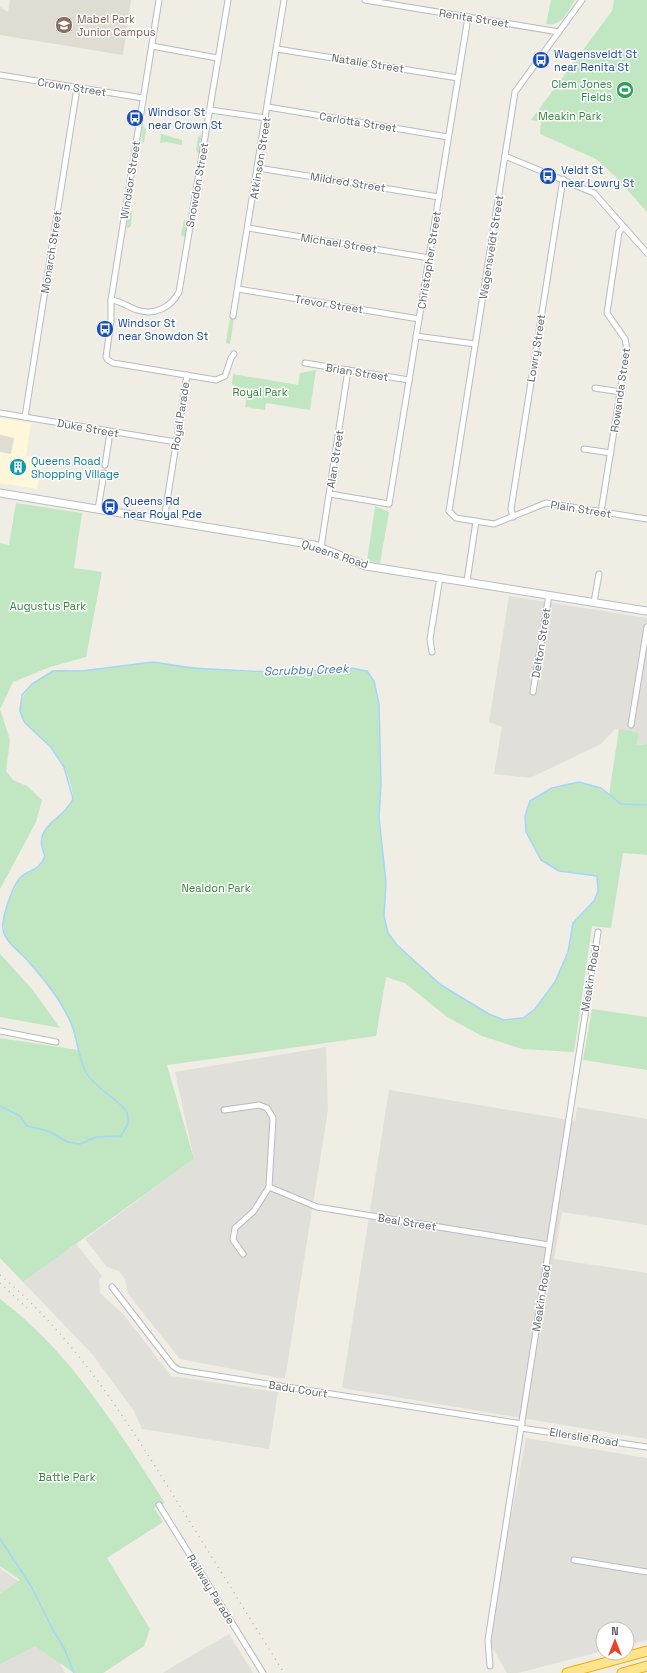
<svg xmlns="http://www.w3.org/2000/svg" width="647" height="1673" viewBox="0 0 647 1673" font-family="'Space Grotesk',sans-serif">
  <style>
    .commercial { fill: #fef7da }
    .industrial { fill: #e0dfd9 }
    .education { fill: #dfdcd2 }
    .green { fill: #c0e7c1 }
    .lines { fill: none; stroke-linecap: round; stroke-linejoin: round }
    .stream { stroke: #a4d5ff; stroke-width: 1.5 }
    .street-casing { stroke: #b7babe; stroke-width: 7 }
    .secondary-casing { stroke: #b8bbc1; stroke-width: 9 }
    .highway-casing { stroke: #f3ad00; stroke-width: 11 }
    .street { stroke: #fff; stroke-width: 5 }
    .secondary { stroke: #fff; stroke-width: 7 }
    .highway { stroke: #fee48c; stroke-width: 9 }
    .rail { stroke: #b5b6b6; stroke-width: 1.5; stroke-dasharray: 1 5; stroke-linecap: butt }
    .labels { text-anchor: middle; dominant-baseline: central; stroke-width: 3; stroke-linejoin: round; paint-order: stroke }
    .street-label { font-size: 11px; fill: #5c6065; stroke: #fff }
    .education-label { font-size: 11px; fill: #785e54; stroke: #fff; text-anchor: start }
    .transit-label { font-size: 11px; fill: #164399; stroke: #fff; text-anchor: start }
    .leisure-label { font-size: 11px; fill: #27864d; stroke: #fff; text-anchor: end }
    .park-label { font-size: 11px; fill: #338539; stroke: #fff }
    .culture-label { font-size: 11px; fill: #0d838f; stroke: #fff; text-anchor: start }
    .water-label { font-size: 12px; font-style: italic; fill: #3f75b3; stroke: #fff }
  </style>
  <rect width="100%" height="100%" fill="#efede4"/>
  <path class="commercial" d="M0,418L31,423L26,456L42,459L37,489L0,483V452L11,454L14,438L0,435Z"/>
  <g class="industrial">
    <path d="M509,596L647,618V744L637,745L639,733L615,729L601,744L530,778L494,774L502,727L489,722Z"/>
    <path d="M326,1047L328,1110L285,1379L180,1359L128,1294L125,1279L119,1271L107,1267L85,1239L194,1159L175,1072Z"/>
    <path d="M389,1090L575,1121L577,1107L647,1119V1225L562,1212L554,1259L647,1273V1439L342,1388Z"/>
    <path d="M76,1244L102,1276L99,1280L100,1293L125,1316L171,1376L278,1392L269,1449L142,1429L134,1411L93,1355L23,1282Z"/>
    <path d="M526,1438L647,1458V1640L627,1645V1629H603V1651L518,1673H507L488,1640Z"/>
    <path d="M0,1568L18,1581L65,1673H0Z"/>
    <path d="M229,1634L253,1673H163L174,1666Z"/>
  </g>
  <g class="education">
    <path d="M10,0H131L123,55L0,35V7L8,12Z"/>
    <path d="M0,435L14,438L11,454L0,452Z"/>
  </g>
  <g class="green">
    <path d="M551,0H575C567,12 562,27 546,24Z"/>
    <path d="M614,0H647V212L615,176L596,159L540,134L541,122L531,120L612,11Z"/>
    <path d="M143,126L146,129L144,142L141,144Z"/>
    <path d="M161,134L182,140V145L166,142L160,143Z"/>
    <path d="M201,135L200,153H198L196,150L198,137Z"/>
    <path d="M128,211H132L131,226L127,229Z"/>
    <path d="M184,220L189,221L186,238L181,235Z"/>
    <path d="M230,318H234L230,344L226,343Z"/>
    <path d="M316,370L310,410L266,403L265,410L245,407L248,389L234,386L232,384L233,374L298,385L300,373Z"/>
    <path d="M16,503L82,513L74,568L102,572L86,657L50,667L13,682L0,709L10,740L6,771L13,780L27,786L42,800L36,822L0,889V543L9,545Z"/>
    <path d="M375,506L389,512L380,563L367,561Z"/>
    <path d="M153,662C197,668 241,673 285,673C312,673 340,665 367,671L374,681L379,704L381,784L379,817L386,883L384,916L388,933L397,945L441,985L489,1014L504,1020L523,1018L535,1009L555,982L568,952L573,923L594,901L598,891L597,876L559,871L541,860L526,832L525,816L530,801C559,784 578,774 609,794L619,729L639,733L637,745L647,744V855L623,853L611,928L592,926L574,1052L522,1049L482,1036L447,1017L405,983L386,977L376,1036L167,1065L194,1159L23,1282L0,1258V1038L78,1050L71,1024L56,996L28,961L11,945L5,936L3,923L7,905L19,879L41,865L45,856C29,816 78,820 72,790C69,774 60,757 48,745C41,738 33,732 26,724C10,706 27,687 43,677C46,675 50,672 53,671C62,668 74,672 83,670C107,668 130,665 153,662Z"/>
    <path d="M0,954L32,989L60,1028L0,1017Z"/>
    <path d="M592,1009L647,1017V1070L583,1060Z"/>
    <path d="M0,1299C71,1352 117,1429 165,1503L154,1508L163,1522L107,1558L150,1629L144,1646L103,1673H74L35,1646L0,1664V1594L20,1580L0,1566Z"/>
  </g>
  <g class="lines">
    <g class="stream">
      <path d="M0,1106L20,1116L27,1126L48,1131L68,1142L80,1144L96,1137L121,1136L128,1124C128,1120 128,1115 127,1112C123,1103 95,1088 87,1074C78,1059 78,1039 71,1023C61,1000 44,979 28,961C18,950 0,939 3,922C5,910 12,888 19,879C29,868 38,873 45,856C31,825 62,822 73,799L64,767L50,746L25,723L20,711L22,695L32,684L53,671H82L153,662L191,668L285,673L351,668L367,671L374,681L379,704L381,784L379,817L386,883L384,916L388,933L397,945L441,985L489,1014L504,1020L523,1018L535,1009L555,982L568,952L573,923L594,901L598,891L597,876L559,871L541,860L526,832L525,816L530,801L552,788L579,782L601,788L621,804L647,805"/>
      <path d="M0,1539L31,1586L54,1632L64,1648L74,1673"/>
    </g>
    <defs>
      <g id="street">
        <path d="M159,0L111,300V321L106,357L108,360L113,363L216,380L225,376L231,358L234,354"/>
        <path d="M365,0L559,32"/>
        <path d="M582,0L515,92L449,511L456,518L494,524L546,503L647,519"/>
        <path d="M152,46L217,58"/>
        <path d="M277,49L458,78"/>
        <path d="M0,75L143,98"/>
        <path d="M268,107L448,137"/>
        <path d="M210,110L266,118"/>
        <path d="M505,156L594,193L647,253"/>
        <path d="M258,168L439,197"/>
        <path d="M248,228L429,258"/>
        <path d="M238,289L419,319"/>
        <path d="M111,300C121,301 128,307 137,310C155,316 171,307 179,292L228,0"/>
        <path d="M233,316L284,0"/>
        <path d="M416,336L475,344"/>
        <path d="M305,363L409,380"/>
        <path d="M595,388L621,392"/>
        <path d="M0,413L176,442"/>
        <path d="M25,417L77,88"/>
        <path d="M584,449L611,453"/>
        <path d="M105,465L110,432"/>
        <path d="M330,494L389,504L468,17"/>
        <path d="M98,509L104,473"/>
        <path d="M601,512L627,349L625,339L607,313L619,232L624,227"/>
        <path d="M513,517L511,509L563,179"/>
        <path d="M164,520L187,375"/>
        <path d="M321,547L348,370"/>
        <path d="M467,581L476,521"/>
        <path d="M594,602L599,574"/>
        <path d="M432,652L430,639L440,577"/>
        <path d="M533,692L549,595"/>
        <path d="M631,725L647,627"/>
        <path d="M0,1031L56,1042"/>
        <path d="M224,1110L259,1105L267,1108L273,1118L269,1187L254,1211L235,1228L233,1240L243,1254"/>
        <path d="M269,1187L317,1207L549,1245"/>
        <path d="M112,1287L173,1366L179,1370L522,1424"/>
        <path d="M521,1428L647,1447"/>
        <path d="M159,1505L263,1673"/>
        <path d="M574,1560L647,1572"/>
        <path d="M490,1666L488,1640L598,932"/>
      </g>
      <path id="secondary" d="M0,493L314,545L366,566L647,611"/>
      <g id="highway">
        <path d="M567,1673L647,1651"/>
        <path d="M622,1673L647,1666"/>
      </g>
    </defs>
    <use href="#street" class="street-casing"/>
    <use href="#secondary" class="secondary-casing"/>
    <use href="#highway" class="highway-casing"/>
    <use href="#street" class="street"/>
    <use href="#secondary" class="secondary"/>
    <use href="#highway" class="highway"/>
    <g class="rail">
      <path d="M0,1275C74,1336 125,1418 175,1498C211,1556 248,1615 284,1673"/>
      <path d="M0,1283L27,1308"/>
    </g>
  </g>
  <defs>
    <symbol id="school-disc" viewBox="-11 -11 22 22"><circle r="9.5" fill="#8d6e63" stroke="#fff"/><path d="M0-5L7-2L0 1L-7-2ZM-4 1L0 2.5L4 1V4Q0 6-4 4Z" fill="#fff"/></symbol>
    <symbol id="bus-disc" viewBox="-11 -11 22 22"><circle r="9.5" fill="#1a4fb4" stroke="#fff"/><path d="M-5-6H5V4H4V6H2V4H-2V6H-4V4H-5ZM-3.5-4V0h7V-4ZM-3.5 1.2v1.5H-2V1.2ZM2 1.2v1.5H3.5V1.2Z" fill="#fff"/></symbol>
    <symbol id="stadium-disc" viewBox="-11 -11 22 22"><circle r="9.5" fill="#2e9e5b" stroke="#fff"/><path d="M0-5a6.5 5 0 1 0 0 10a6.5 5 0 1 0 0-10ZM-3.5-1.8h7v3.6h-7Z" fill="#fff"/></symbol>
    <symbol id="building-disc" viewBox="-11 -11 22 22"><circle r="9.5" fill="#0f9aa8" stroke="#fff"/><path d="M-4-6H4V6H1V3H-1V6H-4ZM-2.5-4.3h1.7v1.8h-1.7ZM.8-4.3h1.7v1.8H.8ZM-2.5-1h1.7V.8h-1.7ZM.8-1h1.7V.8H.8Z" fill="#fff"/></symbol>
  </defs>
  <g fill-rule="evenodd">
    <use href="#school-disc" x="54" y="15" width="20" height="20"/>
    <use href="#bus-disc" x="531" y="50" width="20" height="20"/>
    <use href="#stadium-disc" x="615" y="80" width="20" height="20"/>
    <use href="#bus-disc" x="125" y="108" width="20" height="20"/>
    <use href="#bus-disc" x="538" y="166" width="20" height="20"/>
    <use href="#bus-disc" x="95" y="319" width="20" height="20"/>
    <use href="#building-disc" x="8" y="457" width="20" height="20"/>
    <use href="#bus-disc" x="100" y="497" width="20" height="20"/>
  </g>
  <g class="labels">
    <g class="street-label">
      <text transform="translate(474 18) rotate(9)">Renita Street</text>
      <text transform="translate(368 63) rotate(9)">Natalie Street</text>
      <text transform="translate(72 87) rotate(9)">Crown Street</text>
      <text transform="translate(358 122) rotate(9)">Carlotta Street</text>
      <text transform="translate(260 158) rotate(-81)">Atkinson Street</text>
      <text transform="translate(130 180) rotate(-81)">Windsor Street</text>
      <text transform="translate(348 182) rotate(9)">Mildred Street</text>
      <text transform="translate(197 185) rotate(-80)">Snowdon Street</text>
      <text transform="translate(339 243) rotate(9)">Michael Street</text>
      <text transform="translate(491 247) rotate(-81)">Wagensveldt Street</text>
      <text transform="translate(51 252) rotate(-81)">Monarch Street</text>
      <text transform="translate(429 260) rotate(-81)">Christopher Street</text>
      <text transform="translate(329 304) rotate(9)">Trevor Street</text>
      <text transform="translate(536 348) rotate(-81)">Lowry Street</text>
      <text transform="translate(357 372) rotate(9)">Brian Street</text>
      <text transform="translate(620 390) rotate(-82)">Rowanda Street</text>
      <text transform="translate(180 416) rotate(-81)">Royal Parade</text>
      <text transform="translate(88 428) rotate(10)">Duke Street</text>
      <text transform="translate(335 459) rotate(-81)">Alan Street</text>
      <text transform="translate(581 509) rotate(9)">Plain Street</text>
      <text transform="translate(335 554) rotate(18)">Queens Road</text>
      <text transform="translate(541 643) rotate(-81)">Delton Street</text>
      <text transform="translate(590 978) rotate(-81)">Meakin Road</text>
      <text transform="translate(407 1222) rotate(9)">Beal Street</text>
      <text transform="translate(541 1298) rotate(-81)">Meakin Road</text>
      <text transform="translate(298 1389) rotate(9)">Badu Court</text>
      <text transform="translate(584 1437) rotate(9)">Ellerslie Road</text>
      <text transform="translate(211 1589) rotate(58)">Railway Parade</text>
    </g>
    <g class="education-label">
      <text x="77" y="19">Mabel Park<tspan x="77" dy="13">Junior Campus</tspan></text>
    </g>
    <g class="transit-label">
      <text x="554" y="54">Wagensveldt St<tspan x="554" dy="13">near Renita St</tspan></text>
      <text x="148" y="112">Windsor St<tspan x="148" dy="13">near Crown St</tspan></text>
      <text x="561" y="170">Veldt St<tspan x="561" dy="13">near Lowry St</tspan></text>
      <text x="118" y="323">Windsor St<tspan x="118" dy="13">near Snowdon St</tspan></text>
      <text x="123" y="501">Queens Rd<tspan x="123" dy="13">near Royal Pde</tspan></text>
    </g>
    <g class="leisure-label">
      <text x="612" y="84">Clem Jones<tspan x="612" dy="13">Fields</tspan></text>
    </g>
    <g class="park-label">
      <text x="570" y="116">Meakin Park</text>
      <text x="260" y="392">Royal Park</text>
      <text x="48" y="606">Augustus Park</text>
      <text x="216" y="888">Nealdon Park</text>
      <text x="67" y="1477">Battle Park</text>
    </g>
    <g class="culture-label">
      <text x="31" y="461">Queens Road<tspan x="31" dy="13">Shopping Village</tspan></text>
    </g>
    <g class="water-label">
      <text transform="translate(306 670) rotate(-2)">Scrubby Creek</text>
    </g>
  </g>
  <g transform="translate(615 1641)"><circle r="19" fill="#ffffff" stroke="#bebfc1"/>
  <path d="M0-3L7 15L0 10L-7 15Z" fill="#ec402d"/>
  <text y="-6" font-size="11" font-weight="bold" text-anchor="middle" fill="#5c6065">N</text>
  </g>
</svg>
